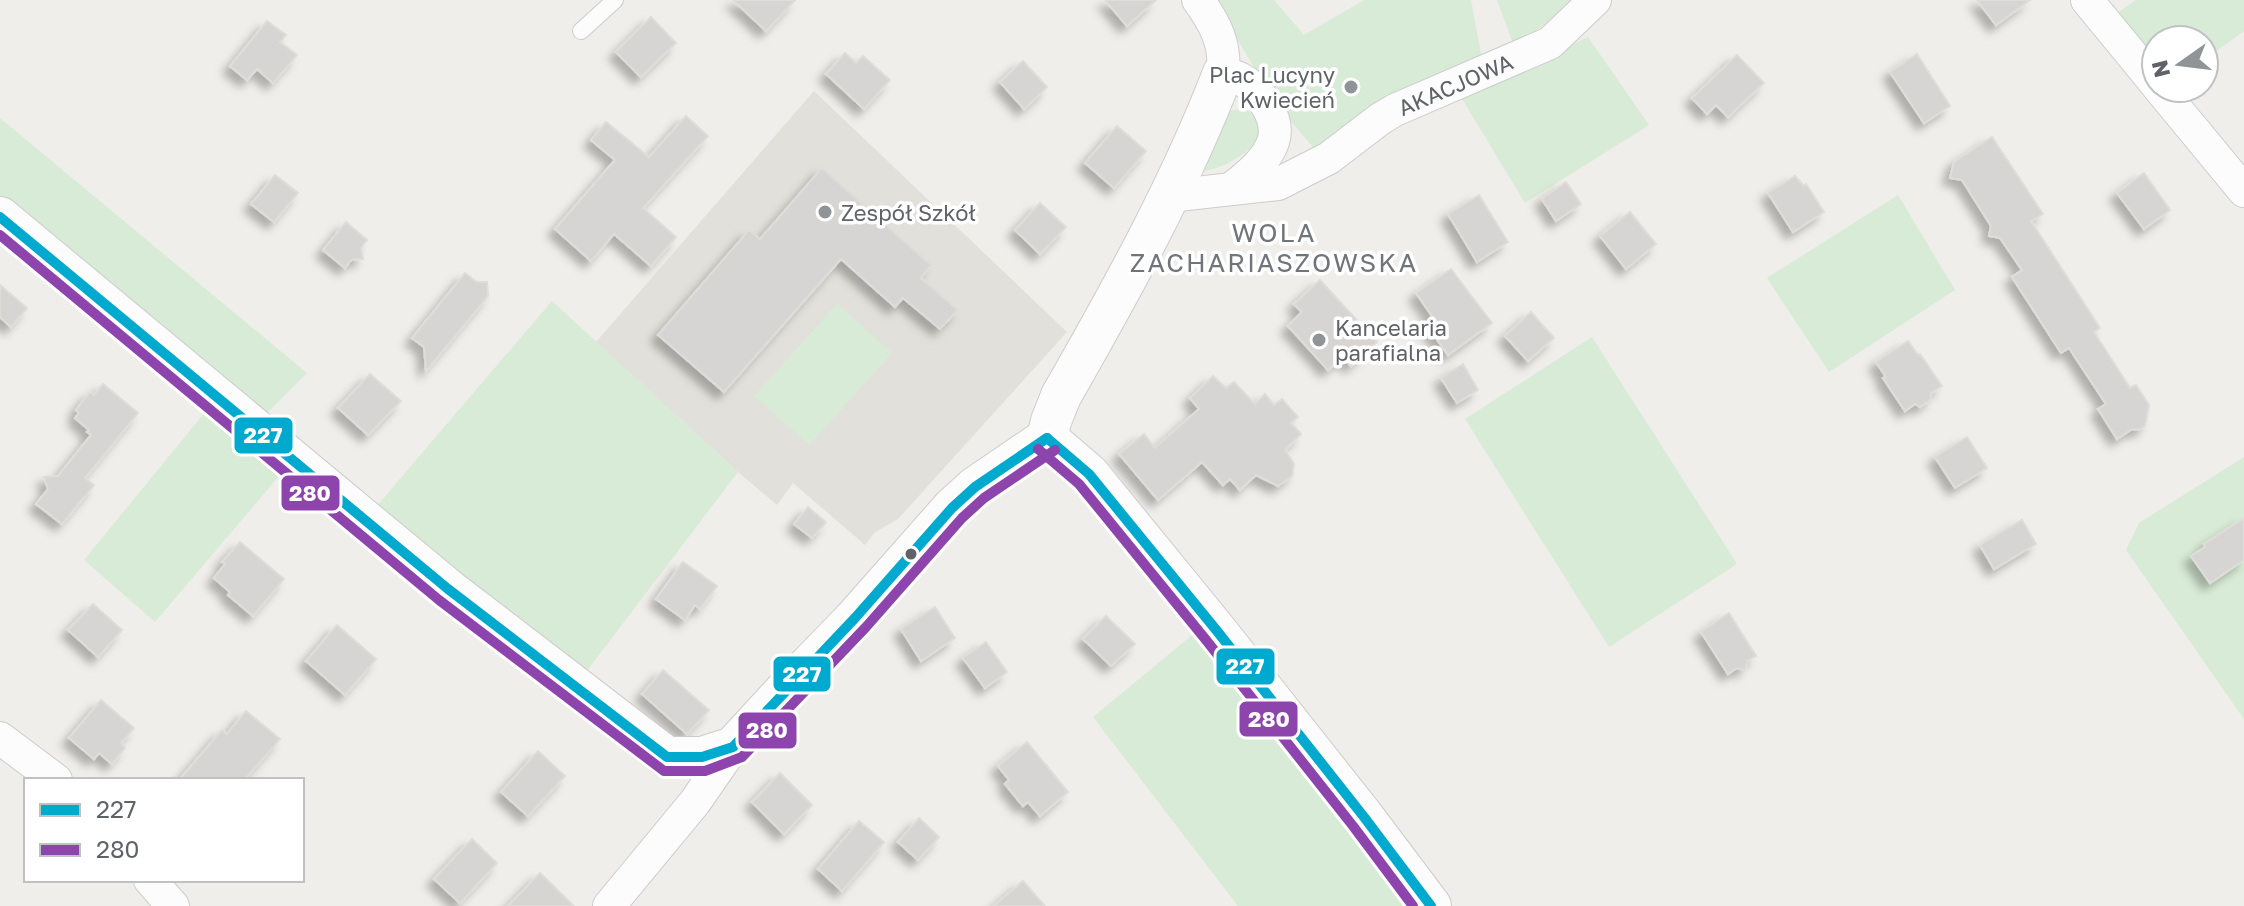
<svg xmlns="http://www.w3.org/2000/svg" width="2244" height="906" viewBox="0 0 2244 906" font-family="'Golos Text',sans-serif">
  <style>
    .education { fill: #e2e0da }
    .green { fill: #d8ebd6 }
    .building { fill: #d6d5d3; stroke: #deddd9; stroke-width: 2; filter: url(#shadow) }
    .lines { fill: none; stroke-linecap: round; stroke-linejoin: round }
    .service-casing { stroke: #cbcccc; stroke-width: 18 }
    .minor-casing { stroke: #cbcccc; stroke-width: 34 }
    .tertiary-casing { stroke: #cbcccc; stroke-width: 42 }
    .service { stroke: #fdfcfc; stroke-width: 16 }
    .minor { stroke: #fdfcfc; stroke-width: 32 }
    .tertiary { stroke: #fdfcfc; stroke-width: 40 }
    .bus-1-casing { stroke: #fff; stroke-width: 16 }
    .bus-2-casing { stroke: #fff; stroke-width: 16 }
    .bus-1 { stroke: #00a9ce; stroke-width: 10 }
    .bus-2 { stroke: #8e44ad; stroke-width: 10 }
    .poi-dot { fill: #919496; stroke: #fff; stroke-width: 3 }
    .bus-dot { fill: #5f6368; stroke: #fff; stroke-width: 3 }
    .labels { text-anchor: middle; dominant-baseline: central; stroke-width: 7; stroke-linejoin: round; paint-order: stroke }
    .poi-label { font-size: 22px; fill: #5f6368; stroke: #fff; text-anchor: start }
    .street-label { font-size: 22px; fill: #5f6368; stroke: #fff }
    .quarter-label { font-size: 26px; letter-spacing: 2px; fill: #70757a; stroke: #fff }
    .line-badge { stroke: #fff; stroke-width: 3 }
    .badge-label { font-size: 22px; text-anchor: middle; font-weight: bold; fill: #fff }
  </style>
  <defs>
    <filter id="shadow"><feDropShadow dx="-7" dy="7" stdDeviation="4" flood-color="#0004"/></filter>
  </defs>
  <rect width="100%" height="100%" fill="#efeeea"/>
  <path class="education" d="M814,91L1067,332L898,519L874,533L865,545L793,483L777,505L738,472L596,342Z"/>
  <g class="green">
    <path d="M1210,0H1274L1304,35L1364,0H1471L1483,65L1314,148L1279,108L1224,18Z"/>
    <path d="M1497,0H1576L1571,6L1514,46Z"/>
    <path d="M2136,0H2244V31L2204,60V40H2156V69L2113,16Z"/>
    <path d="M1588,37L1649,125L1525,203L1461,97Z"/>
    <path d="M1241,109L1249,111L1260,124C1260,128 1260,133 1258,137C1252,153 1217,172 1200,171L1225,115L1232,110Z"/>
    <path d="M0,118L307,373L265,415L0,195Z"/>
    <path d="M1898,195L1955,290L1829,372L1767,278Z"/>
    <path d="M552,301L738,472L583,676L375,508Z"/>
    <path d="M837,304L892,353L809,445L754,396Z"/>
    <path d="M1592,337L1737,564L1609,647L1465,419Z"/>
    <path d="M206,411L280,475L155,622L84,560Z"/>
    <path d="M2244,457V719L2126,550L2139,523Z"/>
    <path d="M1197,631L1408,906H1238L1093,717Z"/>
  </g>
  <g class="building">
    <path d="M733,0H795L766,31Z"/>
    <path d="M1105,0H1156L1127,26Z"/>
    <path d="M1977,0H2030L1996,25Z"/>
    <path d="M651,17L676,43L641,77L616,52Z"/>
    <path d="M267,21L286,35L280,42L297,55L273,83L257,69L247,80L230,66Z"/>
    <path d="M845,53L856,63L863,56L890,80L864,109L826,74Z"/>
    <path d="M1917,54L1950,106L1924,123L1890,72Z"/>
    <path d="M1737,55L1764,83L1728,117L1716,105L1707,114L1692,98Z"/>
    <path d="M1023,61L1047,87L1024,109L1000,82Z"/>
    <path d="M686,116L708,136L643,208L676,237L651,266L614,234L591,261L555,229L615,160L591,140L606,122L649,157Z"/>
    <path d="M1117,126L1146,151L1114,188L1085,163Z"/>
    <path d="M1992,137L2043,214L2031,221L2100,328L2094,332L2130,388L2136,385L2149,405L2145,426L2138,430L2132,429L2117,439L2098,409L2106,404L2069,348L2061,353L2012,277L2022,270L2000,238L1989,236L1991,226L1962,180L1950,178L1954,162Z"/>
    <path d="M822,168L931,265L921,278L958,310L940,329L903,298L895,307L841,259L724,392L658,335L749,230L760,239Z"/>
    <path d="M2144,173L2170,210L2144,229L2117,193Z"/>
    <path d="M275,175L298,193L274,222L251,204Z"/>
    <path d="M1795,176L1804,186L1806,184L1824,212L1793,232L1768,193Z"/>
    <path d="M1566,182L1581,204L1556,221L1542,199Z"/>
    <path d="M1479,195L1508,242L1477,262L1448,214Z"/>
    <path d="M1040,203L1066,227L1040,254L1015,230Z"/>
    <path d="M1630,212L1656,244L1626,269L1600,236Z"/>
    <path d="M346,222L367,240L361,248L363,259L351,260L345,268L323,250Z"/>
    <path d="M1451,269L1492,323L1448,355L1426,324L1434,319L1416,293Z"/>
    <path d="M465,273L477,282H487L488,296L426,371L424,347L412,338Z"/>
    <path d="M1320,280L1377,342L1351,366L1343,357L1328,370L1288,326L1302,312L1294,304Z"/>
    <path d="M0,285L27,308L11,327L0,317Z"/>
    <path d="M1531,312L1554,338L1528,361L1505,336Z"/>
    <path d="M1908,341L1918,355L1920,354L1942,386L1931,393V399L1920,407L1915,404L1905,411L1883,378L1886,377L1876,362Z"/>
    <path d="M1463,364L1478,390L1457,403L1441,378Z"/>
    <path d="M370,374L401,401L368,435L338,408Z"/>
    <path d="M1213,376L1226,388L1234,382L1255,404L1265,394L1274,405L1282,399L1298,417L1291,423L1301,434L1285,450L1294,464L1292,476L1278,486L1256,475L1240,490L1230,479L1223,485L1202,462L1158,500L1119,454L1144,434L1155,448L1199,409L1190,398Z"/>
    <path d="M103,384L138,413L85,478L94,485L62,524L36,504L48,489L44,477L58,476L91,435L87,432L89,430L75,418L79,413L76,410L90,392L94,395Z"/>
    <path d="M1967,437L1987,468L1955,488L1935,457Z"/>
    <path d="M808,507L826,522L812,538L794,524Z"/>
    <path d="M2244,518V560L2210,583L2191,556L2205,547L2204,544Z"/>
    <path d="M2022,520L2036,544L1994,569L1980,545Z"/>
    <path d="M240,542L284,579L253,616L228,595L230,592L214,578L225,564L222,562Z"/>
    <path d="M683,562L717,586L700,609L695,605L685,620L656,599Z"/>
    <path d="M93,604L122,630L98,657L68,630Z"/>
    <path d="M935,607L955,638L921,661L901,629Z"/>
    <path d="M1729,613L1756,656L1747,661L1745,670L1737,668L1728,674L1701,632Z"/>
    <path d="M1106,616L1135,644L1111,666L1083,639Z"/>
    <path d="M337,625L376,659L345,695L306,661Z"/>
    <path d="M986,642L1007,672L985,688L963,658Z"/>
    <path d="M663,670L709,710L687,734L642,694Z"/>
    <path d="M101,700L134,728L121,743L125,748L112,764L99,753L94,759L69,738Z"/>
    <path d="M246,711L280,739L244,780H179L222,730L227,734Z"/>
    <path d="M1027,742L1068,792L1040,816L1028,802L1023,806L1005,784L1009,780L998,766Z"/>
    <path d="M538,751L565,776L528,816L501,792Z"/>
    <path d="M780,773L812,805L784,834L752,802Z"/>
    <path d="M919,818L939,837L918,860L898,842Z"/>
    <path d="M859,821L884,842L842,891L818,869Z"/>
    <path d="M472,839L497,863L460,903L434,879Z"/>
    <path d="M540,873L574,906H508Z"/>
    <path d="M1023,881L1045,906H994Z"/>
  </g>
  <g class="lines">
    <defs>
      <path id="service" d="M581,31L615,0"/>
      <g id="minor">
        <path d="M1198,0C1215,23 1226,44 1223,73C1229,75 1236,76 1241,79C1260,90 1281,119 1273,142C1266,162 1247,176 1231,189"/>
        <path d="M2087,0L2156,84"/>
        <path d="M2159,88L2244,191"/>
        <path id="s1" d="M1169,196L1278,184L1329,158L1380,119L1395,110L1550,43L1595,0"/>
        <path d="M0,738L56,780"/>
        <path d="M150,880L173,906"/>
        <path d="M609,906L695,802L733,747"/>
      </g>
      <g id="tertiary">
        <path d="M0,217L448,589L667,757H702L733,747L791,684L855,618L952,508L975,487L1047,438"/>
        <path d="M1047,438L1089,474L1217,631L1364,817L1431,906"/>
        <path d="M1047,438L1051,421L1061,396C1121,291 1180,185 1223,73"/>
      </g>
    </defs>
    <use href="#service" class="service-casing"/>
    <use href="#minor" class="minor-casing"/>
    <use href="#tertiary" class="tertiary-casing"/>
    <use href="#service" class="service"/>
    <use href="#minor" class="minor"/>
    <use href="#tertiary" class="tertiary"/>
    <defs>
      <g id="bus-1">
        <path d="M0,217L448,589L667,757H702L733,747L855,618L952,508L975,487L1047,438"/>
        <path d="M1047,438L1089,474L1217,631L1364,817L1431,906"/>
      </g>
      <g id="bus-2">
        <path d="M0,235L439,600L664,771H705L742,757L866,627L962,518L984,498L1055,450"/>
        <path d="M1038,449L1079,484L1206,640L1353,826L1413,906"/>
      </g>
    </defs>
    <use href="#bus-1" class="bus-1-casing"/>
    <use href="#bus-2" class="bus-2-casing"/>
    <use href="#bus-1" class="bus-1"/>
    <use href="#bus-2" class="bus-2"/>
  </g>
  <g class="poi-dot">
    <circle cx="1351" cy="87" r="8"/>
    <circle cx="825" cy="212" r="8"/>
    <circle cx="1319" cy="340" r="8"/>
  </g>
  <circle class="bus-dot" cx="911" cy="554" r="7"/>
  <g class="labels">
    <g class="poi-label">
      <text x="1335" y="74" text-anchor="end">Plac Lucyny<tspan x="1335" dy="25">Kwiecień</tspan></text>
      <text x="841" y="212">Zespół Szkół</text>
      <text x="1335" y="327">Kancelaria<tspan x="1335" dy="25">parafialna</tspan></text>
    </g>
    <g class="street-label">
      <text stroke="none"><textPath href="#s1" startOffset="314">AKACJOWA</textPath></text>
    </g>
    <g class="quarter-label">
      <text x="1274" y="232">WOLA<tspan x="1274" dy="30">ZACHARIASZOWSKA</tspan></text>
    </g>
  </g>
  <g class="line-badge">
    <rect x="233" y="416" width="61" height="39" rx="8" fill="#00a9ce"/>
    <rect x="280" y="474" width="61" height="38" rx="8" fill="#8e44ad"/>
    <rect x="1215" y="647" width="61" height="39" rx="8" fill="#00a9ce"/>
    <rect x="772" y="655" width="60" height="38" rx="8" fill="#00a9ce"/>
    <rect x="1238" y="700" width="61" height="38" rx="8" fill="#8e44ad"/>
    <rect x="737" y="711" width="61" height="39" rx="8" fill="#8e44ad"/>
  </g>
  <g class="badge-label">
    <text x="263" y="443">227</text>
    <text x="310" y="501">280</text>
    <text x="1245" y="674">227</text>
    <text x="802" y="682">227</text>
    <text x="1269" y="727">280</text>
    <text x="767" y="738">280</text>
  </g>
  <rect x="24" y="778" width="280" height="104" fill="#ffffff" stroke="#bfc1c3" stroke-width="2"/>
  <rect x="40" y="804" width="40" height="12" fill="#00a9ce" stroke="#bfc1c3" stroke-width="2"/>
  <text x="96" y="818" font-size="24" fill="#5f6368">227</text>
  <rect x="40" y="844" width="40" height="12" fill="#8e44ad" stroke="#bfc1c3" stroke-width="2"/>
  <text x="96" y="858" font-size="24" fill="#5f6368">280</text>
  <g transform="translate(2180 64) rotate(256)"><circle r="38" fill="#ffffff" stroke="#bfc1c3" stroke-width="2"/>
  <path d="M0-6L14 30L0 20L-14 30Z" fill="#919496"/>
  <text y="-12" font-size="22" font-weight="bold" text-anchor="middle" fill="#5f6368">N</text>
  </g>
</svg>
